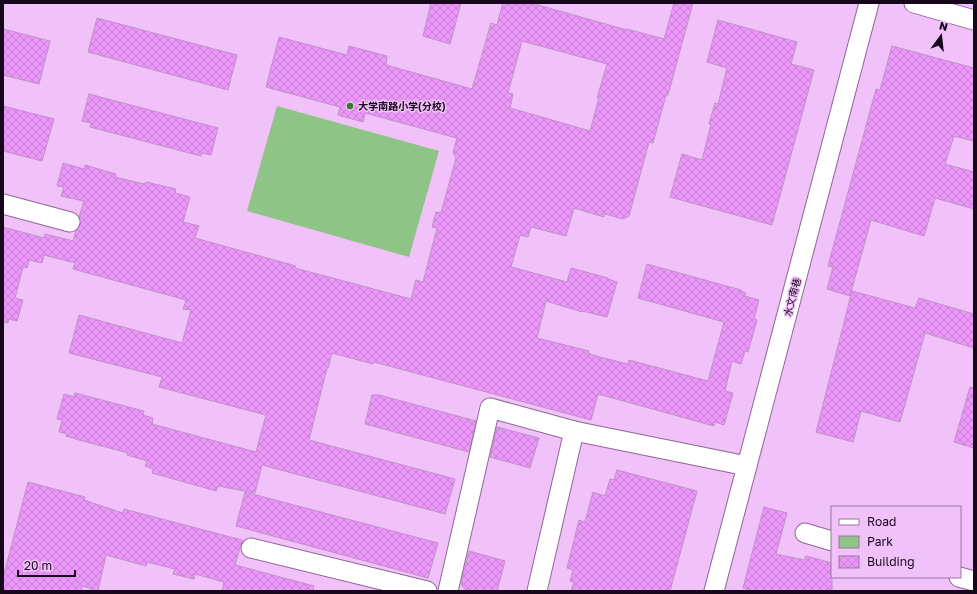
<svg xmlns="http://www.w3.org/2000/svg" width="977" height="594" viewBox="0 0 977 594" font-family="'Golos Text','Noto Sans SC',sans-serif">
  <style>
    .green { fill: #8ec586 }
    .building { fill: url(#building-cross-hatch); stroke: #bf91c6; fill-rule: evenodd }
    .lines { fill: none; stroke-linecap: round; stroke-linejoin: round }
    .minor-casing { stroke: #906597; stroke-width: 21 }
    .minor { stroke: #fff; stroke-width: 19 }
    .poi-dot { fill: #317f28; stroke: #f1c1f9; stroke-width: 1.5 }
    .labels { text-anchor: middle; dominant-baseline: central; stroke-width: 3; stroke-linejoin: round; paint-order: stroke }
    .poi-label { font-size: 10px; font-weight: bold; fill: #17071a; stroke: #f1c1f9; text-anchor: start }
    .street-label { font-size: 10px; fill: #17071a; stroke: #f1c1f9 }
  </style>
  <defs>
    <pattern id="building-cross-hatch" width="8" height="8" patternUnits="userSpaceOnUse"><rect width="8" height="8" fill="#eb97fa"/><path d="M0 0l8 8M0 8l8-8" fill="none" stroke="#c981d6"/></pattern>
  </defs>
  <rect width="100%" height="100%" fill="#f1c1f9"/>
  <path class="green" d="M277,106L439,151L409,257L247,211Z"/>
  <g class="building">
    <path d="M431,3H461L450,44L423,36Z"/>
    <path d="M503,3H531L627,30V29L664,39L674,3H693L668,95H666L653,143L649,142L629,216L623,219L605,214L604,217L574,208L566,236L531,227L528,237L520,235L511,267L567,282L571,268L608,278V279L617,282L607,317L582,311V312L546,301L537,338L589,351L588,353L596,356L628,364L629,360L708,381L724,322L638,298L647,264L741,290V291L746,293L745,296L759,300L754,319L757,320L748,352L745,351L741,364L732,361L725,391L733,393L724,425L715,422L714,426L598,394L591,420L374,362L373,364L332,353L328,368H327L309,440L455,479L445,514L262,465L255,493L218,486L216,491L152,473L153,469L145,466L147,461L127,455L128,453L79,440L66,436L67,434L59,432L62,420L57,419L64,394L74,397L75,393L144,411L143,415L153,418L152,424L256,452L266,415L159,387L162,377L69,353L79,315L182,343L191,310L183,309L186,300L73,269L75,263L44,255L42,263L29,260L27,268L23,267L15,298L23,300L17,321L9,319L8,323L3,322V227L44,238L45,234L73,241L76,231L80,225L79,217L84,201L61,196L64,187L57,186L63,163L84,169L85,165L116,174L115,177L144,184L146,182L176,189L175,193L190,197L183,222L199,226L195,238L296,266L295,268L411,299L416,280L423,282L437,228L432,227L436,212L441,213L456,158L453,152L457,138L365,113L363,122L338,115L340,107L266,87L279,37L347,55L349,46L387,56L386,65L472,89L491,23L497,25ZM522,41L607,64L597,98H599L590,131L510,108L513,94L508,93Z"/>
    <path d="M97,18L237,55L228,90L88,52Z"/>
    <path d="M718,20L797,42L791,64L814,70L772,225L670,197L682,154L702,160L711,124H709L715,103L718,104L727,68L707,62Z"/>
    <path d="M3,29L50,41L39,84L3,75Z"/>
    <path d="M892,46L974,68V141L954,136L945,164L974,172V209L935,198L924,236L871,220L850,296L827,289L833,267L828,266L876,89L880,90Z"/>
    <path d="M89,94L218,128L211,155L202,153L201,156L90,127L91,123L82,121Z"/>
    <path d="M3,106L54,119L42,161L3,151Z"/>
    <path d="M852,291L915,308L919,298L974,314V348L925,333L900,422L861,411L853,442L816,432Z"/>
    <path d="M970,387L974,388V448L954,442Z"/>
    <path d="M372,395H379L476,421L469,452L365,424Z"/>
    <path d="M497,427L539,438L530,468L490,457Z"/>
    <path d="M617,470L697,491L670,591H571L574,582L570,581L573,570L567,568L579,520L585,522L593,492L605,496L610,479L614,480Z"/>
    <path d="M28,482L85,497L84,500L123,513L124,509L242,540L235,565L314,586L313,591H222L224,582L195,574L194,579L173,574L175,569L147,562L146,566L106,555L98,591L82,586L81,591H3V578Z"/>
    <path d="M245,492L438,543L428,578L236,526Z"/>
    <path d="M764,507L787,513L776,554L804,560L806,556L832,563V591H754L743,588Z"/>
    <path d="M469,551L505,561L497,591H467L462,586L461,583Z"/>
  </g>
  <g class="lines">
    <defs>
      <g id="minor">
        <path d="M914,3L974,20"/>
        <path d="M3,204L70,222"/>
        <path d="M805,533L832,541"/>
        <path d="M251,548L427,591"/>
        <path d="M959,577L974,581"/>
        <path d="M448,591L490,408L574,431L747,466"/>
        <path d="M537,591L574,431"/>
        <path d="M714,591L869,3"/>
      </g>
    </defs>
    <use href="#minor" class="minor-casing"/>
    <use href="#minor" class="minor"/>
  </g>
  <circle class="poi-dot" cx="350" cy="106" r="4"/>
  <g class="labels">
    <g class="poi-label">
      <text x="358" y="106">大学南路小学(分校)</text>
    </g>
    <g class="street-label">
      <text transform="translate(792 297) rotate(-75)">水文南巷</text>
    </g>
  </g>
  <rect width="977" height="594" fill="none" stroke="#17071a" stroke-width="8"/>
  <rect x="831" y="506" width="130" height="72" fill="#f1c1f9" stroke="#9a77a0"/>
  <rect x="839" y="519" width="20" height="6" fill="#ffffff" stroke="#9a77a0"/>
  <text x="867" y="526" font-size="12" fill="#17071a">Road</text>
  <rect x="839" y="536" width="20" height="12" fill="#8ec586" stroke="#9a77a0"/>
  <text x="867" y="546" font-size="12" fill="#17071a">Park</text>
  <rect x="839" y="556" width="20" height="12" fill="url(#building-cross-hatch)" stroke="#9a77a0"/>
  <text x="867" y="566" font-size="12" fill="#17071a">Building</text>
  <g transform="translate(941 36) rotate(15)" stroke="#f1c1f9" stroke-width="3" paint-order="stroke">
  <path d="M0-3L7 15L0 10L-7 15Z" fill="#17071a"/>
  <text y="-6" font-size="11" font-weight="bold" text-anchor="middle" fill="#17071a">N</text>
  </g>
  <path d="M18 570v6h57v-6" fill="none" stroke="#17071a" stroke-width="2"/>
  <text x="24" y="570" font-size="12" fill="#17071a" stroke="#f1c1f9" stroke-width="3" paint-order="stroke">20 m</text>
</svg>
